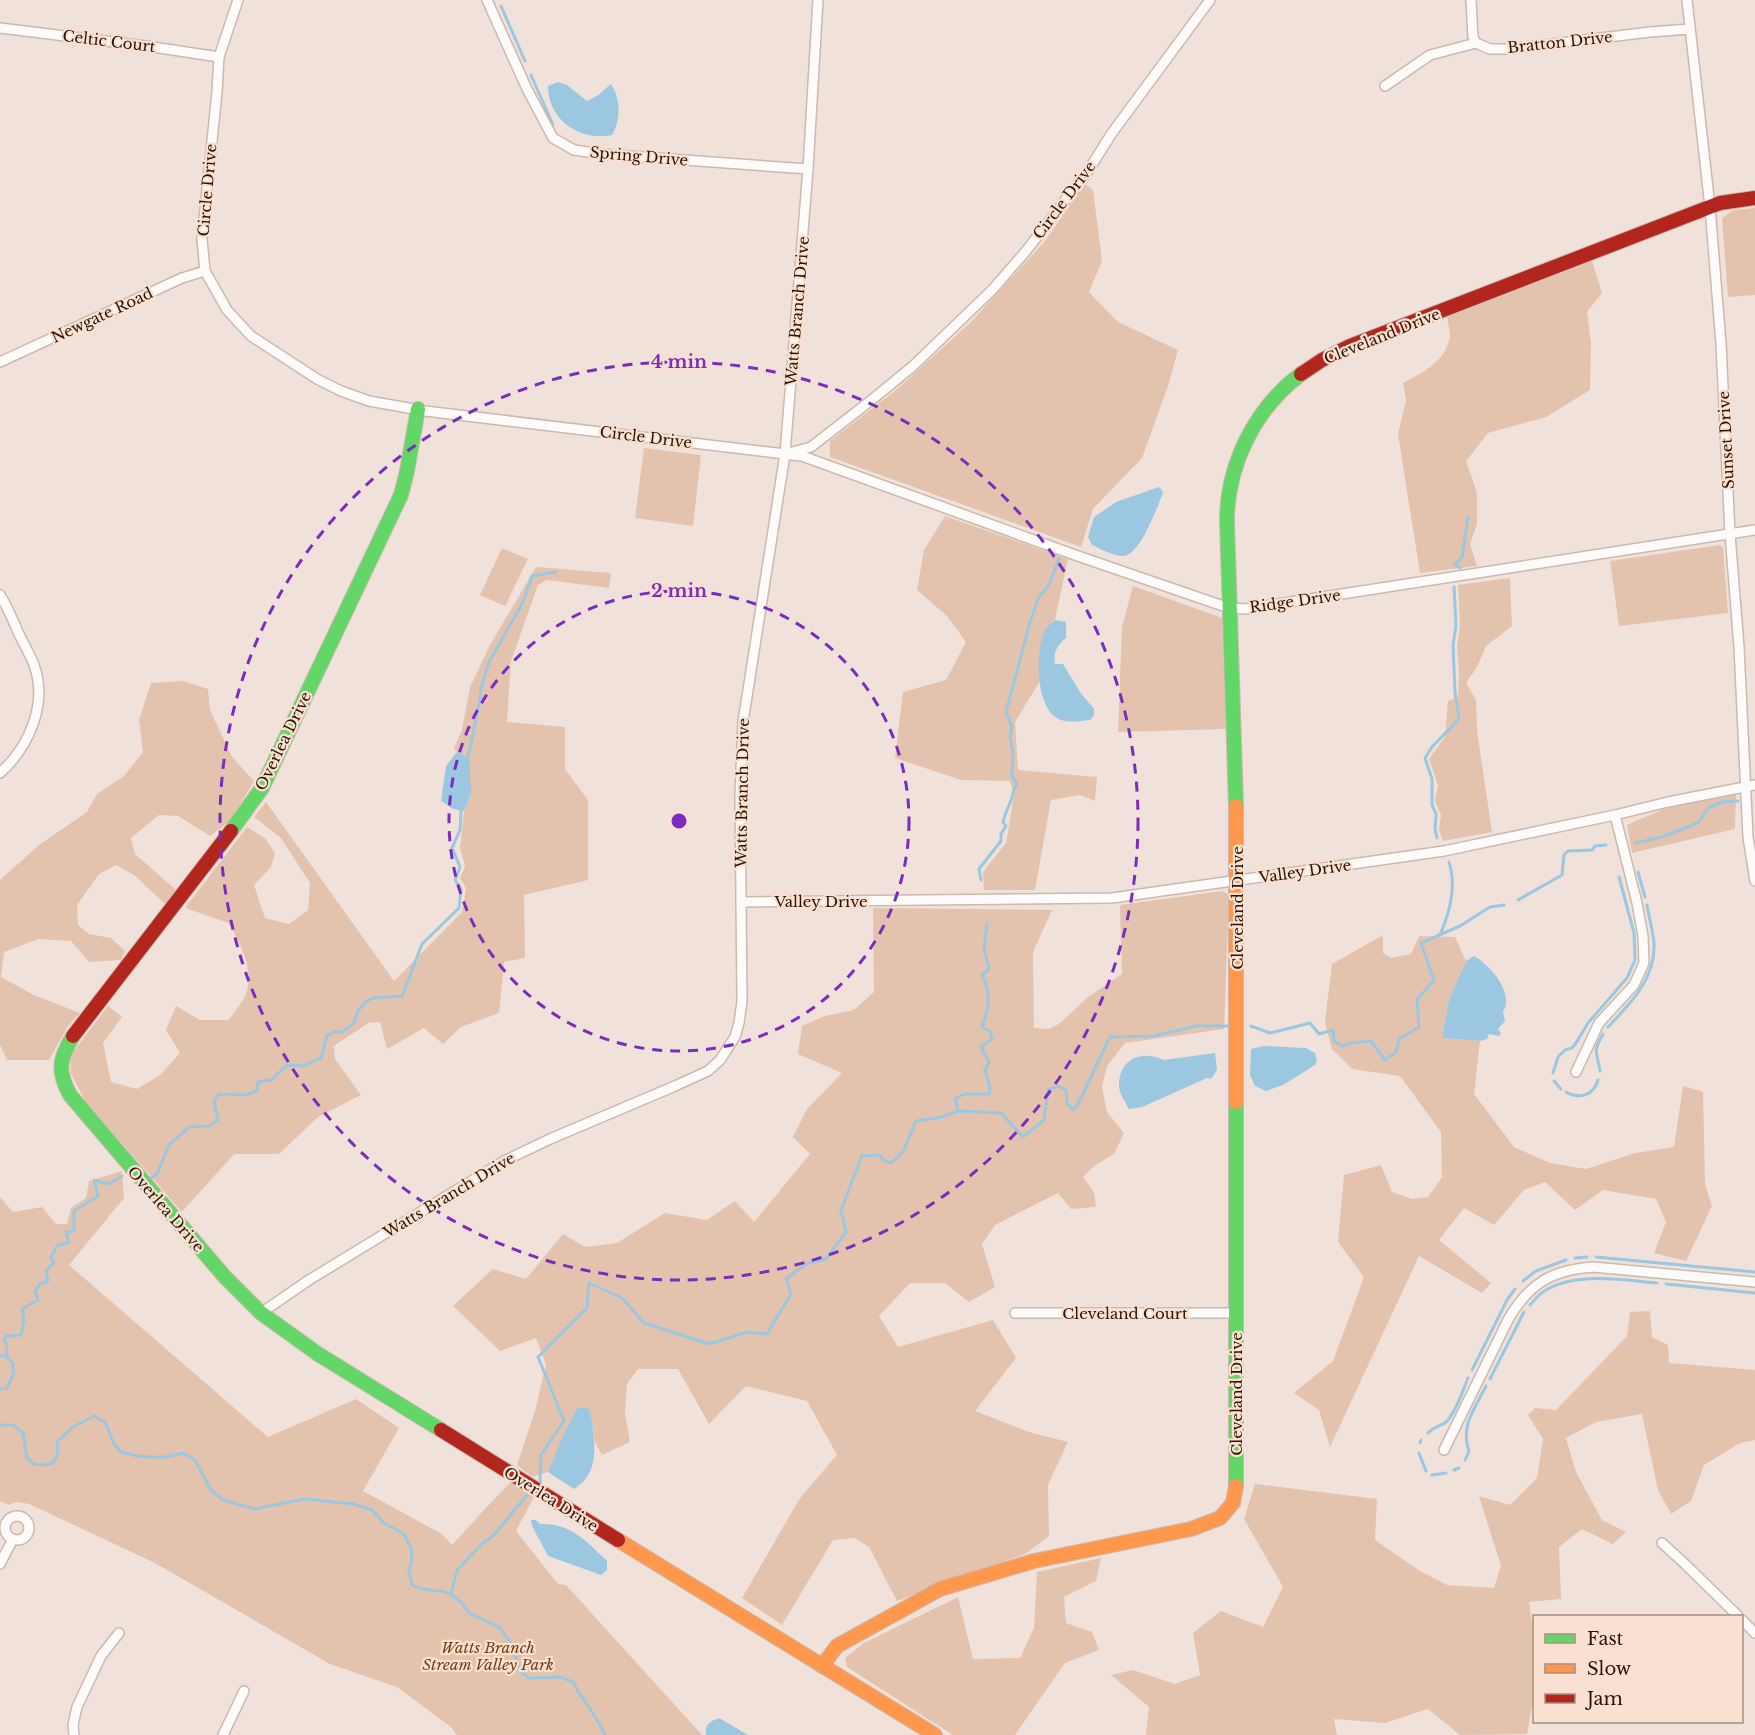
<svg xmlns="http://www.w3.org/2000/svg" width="1755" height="1735" viewBox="0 0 1755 1735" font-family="'Libre Baskerville',serif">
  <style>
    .green { fill: #e3c3ae }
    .water { fill: #9bc7e1 }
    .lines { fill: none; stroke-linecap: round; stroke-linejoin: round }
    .stream { stroke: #9bc7e1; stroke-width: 3 }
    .street-casing { stroke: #cbb9ae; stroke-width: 12 }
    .fast-casing { stroke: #cbb9ae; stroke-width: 16 }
    .slow-casing { stroke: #cbb9ae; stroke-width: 16 }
    .jam-casing { stroke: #cbb9ae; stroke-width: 16 }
    .street { stroke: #fdfbf9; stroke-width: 9 }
    .fast { stroke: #63d668; stroke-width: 14 }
    .slow { stroke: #ff974d; stroke-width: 14 }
    .jam { stroke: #b3261e; stroke-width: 14 }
    .ring { fill: none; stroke: #7b2cbf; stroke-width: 3; stroke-dasharray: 10 8 }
    .labels { text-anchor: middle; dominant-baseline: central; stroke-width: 4.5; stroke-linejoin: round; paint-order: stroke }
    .street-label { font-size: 15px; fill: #2b1405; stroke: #fae0d0 }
    .park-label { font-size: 15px; font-style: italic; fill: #723b0c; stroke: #fae0d0 }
    .centre { fill: #7b2cbf; stroke: #fae0d0; stroke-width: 3 }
    .ring-label { font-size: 18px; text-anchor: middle; font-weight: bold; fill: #7b2cbf; stroke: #fae0d0; stroke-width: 4.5; stroke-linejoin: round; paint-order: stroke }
  </style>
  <rect width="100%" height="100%" fill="#f0e2da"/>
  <g class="green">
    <path d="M1085,184L1093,190L1102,261L1089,292L1118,322L1178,350L1168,386L1142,458L1093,509L1081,547L830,457V441L896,390L969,324L1045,241Z"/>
    <path d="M1755,208V295L1728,297L1722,218L1734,210Z"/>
    <path d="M1592,261L1602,293L1587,312L1591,343L1590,390L1546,417L1488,433L1466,461L1477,493V524L1470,544L1477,566L1420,573L1398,434L1406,400L1403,383C1423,372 1446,362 1450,336C1450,330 1448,322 1447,317Z"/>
    <path d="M644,448L701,455L693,526L635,518Z"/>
    <path d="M945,516L1068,559L1055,620L1046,628L1040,654V681L1015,722L1018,770L1097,777L1095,801L1080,795L1051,800L1035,890H984L983,872L1006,843L1014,795L1010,781L961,780L895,758L903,692L946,680L966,642L947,616L917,590L924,550Z"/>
    <path d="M1720,545L1723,548L1728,613L1619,626L1610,561Z"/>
    <path d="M502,548L528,559L505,606L480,595Z"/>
    <path d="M536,567L611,573L609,588L547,580L538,585L511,661L507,722L565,727V769L588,800V880L524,895L525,958L504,962L499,1013L461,1027L443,1044L424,1028L387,1049L380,1022L368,1023L334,1046L335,1059L361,1095L318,1117L279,1154H234L182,1212L86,1102L71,1074L70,1056L108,1006L122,1017L103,1043L111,1082L137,1089L160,1075L180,1053L166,1030L176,1006L200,1020H229C235,1011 244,1001 247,991C253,966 240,944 229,923L185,908L247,827L266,839L275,854L271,867L254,885L265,918L289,924L308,910L310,883L281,838L254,817L266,802L394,981L462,912L466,888L460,878L465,866L460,848L464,811L472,791L469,783L468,757L457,752L454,748L462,730L470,687L490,645Z"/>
    <path d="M1510,578L1512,626L1486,646L1477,667L1466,683L1476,700L1477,731L1492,832L1443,841L1439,830L1441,815L1435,801L1438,785L1429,759L1445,737L1448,701L1458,697L1459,672L1457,646L1460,626L1458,585Z"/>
    <path d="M1133,586L1222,618L1226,729L1118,732L1122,627Z"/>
    <path d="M183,681L208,689L210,710L232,757L254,781L230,821L210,836L178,816L159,815L131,838L135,854L176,890L165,904L134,875L116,865L99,874L77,905L78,925L89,934L111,938L125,951L121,960L89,962L71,941L38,939L4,952L1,977L34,995L80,1013L68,1026L49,1060H7L0,1045V880L39,845L87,812L97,794L124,776L143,752L139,720L151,683Z"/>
    <path d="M1736,793L1735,829L1632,853L1627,825L1664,809Z"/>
    <path d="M1222,891L1229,895L1224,1029L1125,1043L1107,1066L1102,1087L1107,1112L1124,1133L1114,1154L1094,1166L1083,1177L1094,1192L1096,1207L1071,1209L1058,1193L995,1225L982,1244L995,1287L969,1302L945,1283H910L879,1316L898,1347L993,1320L1016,1358L975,1411L1029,1432L1068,1442L1048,1485L1049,1536L1025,1554L897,1601L869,1547L855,1538L833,1540L782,1625L742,1598L800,1498L837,1455L807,1401L746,1386L709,1424L678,1369H638L627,1384L625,1414L630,1442L602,1455L595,1442L591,1413L578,1407L563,1435L548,1472L532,1477L517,1465L535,1411L546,1365L536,1338L500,1351L453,1306L493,1269L526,1279L563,1234L585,1247L617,1243L665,1213L707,1220L735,1201L754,1222L810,1154L793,1137L807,1109L842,1073L798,1054L802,1026L825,1016L854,1010L874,992L873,908L1052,910L1033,952L1034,1028L1049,1029L1059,1024L1088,997L1122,974L1120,905Z"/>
    <path d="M1383,935V953L1391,958L1411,954L1419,936L1455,937L1466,961L1449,1000L1442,1038L1480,1041L1474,1094L1514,1147L1550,1163L1586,1169L1635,1153L1674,1147L1683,1086L1703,1092L1705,1184L1712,1206L1686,1261L1654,1253L1666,1222L1656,1199L1603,1190L1575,1210L1545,1182L1524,1190L1494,1225L1464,1208L1439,1240L1491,1283L1482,1293L1419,1256L1330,1447L1319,1410L1294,1393L1333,1361L1364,1277L1338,1242L1344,1175L1381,1165L1392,1192L1412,1199L1428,1197L1442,1177L1441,1132L1400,1076L1352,1069L1332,1049L1325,1022L1332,964Z"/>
    <path d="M122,1171L124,1198L69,1265L268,1437L356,1399L399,1428L363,1491L442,1534L452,1545L483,1511L511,1482L534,1497L516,1531L558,1584L566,1585L702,1735H457L451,1727L397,1687L330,1664L155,1563L29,1504L17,1502L8,1505L0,1501V1197L13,1212L42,1207L56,1224H67L71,1208L86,1198L89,1181Z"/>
    <path d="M1650,1311L1652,1337L1668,1345L1669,1363L1755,1370V1440L1740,1443L1704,1465L1691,1501L1671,1514L1658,1490L1642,1414L1596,1422L1566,1438L1576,1472L1602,1520L1626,1532L1613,1544L1582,1529L1559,1547L1561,1599L1529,1602L1534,1639V1696L1527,1734L1460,1735L1428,1709L1385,1723L1334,1719L1337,1735H1146L1149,1707L1111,1675L1133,1670L1175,1684L1200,1675L1193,1633L1221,1611L1263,1627L1283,1587L1244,1519L1255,1484L1377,1499L1375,1540L1420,1571L1447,1585L1494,1588L1501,1566L1479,1496L1510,1505L1537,1478L1543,1439L1528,1415L1535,1408L1556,1410L1627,1336L1630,1312Z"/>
    <path d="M1101,1558L1096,1581L1064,1597L1066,1623L1092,1632L1099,1650L1065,1663L1015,1735H953L847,1667L845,1658L864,1643L958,1597L973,1659L1020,1658L1034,1628L1037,1572Z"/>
  </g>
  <g class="water">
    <path d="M558,82L567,85L587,101L597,96L611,84C621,99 621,120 612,135C580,142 548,120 548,86Z"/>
    <path d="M1159,487L1162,490L1163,493C1157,507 1140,556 1123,556C1113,556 1101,549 1092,545L1088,537L1094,517L1116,502Z"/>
    <path d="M1055,620L1066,622V638C1057,645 1053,653 1055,664H1063L1080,692L1094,709V715L1090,720C1080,721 1070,723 1061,720C1035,711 1035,651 1045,630C1047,626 1052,623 1055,620Z"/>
    <path d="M457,752L468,757C472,768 468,779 472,791L464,811L453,809L441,801L446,766Z"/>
    <path d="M1474,956C1490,965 1515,993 1503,1012L1505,1021L1498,1029L1501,1033L1499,1036L1489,1034L1487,1039L1480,1041L1442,1038L1449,1000L1466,961Z"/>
    <path d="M1264,1046L1306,1048L1315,1053L1317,1061L1315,1065L1283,1085L1266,1091L1255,1086L1250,1075L1251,1049Z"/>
    <path d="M1215,1053L1217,1070L1211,1079L1207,1078L1142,1107L1129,1109C1125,1102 1118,1091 1119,1083C1121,1057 1143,1050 1164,1060Z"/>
    <path d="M578,1407L589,1409L591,1413C594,1439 602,1473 574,1489L548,1472L563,1435Z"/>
    <path d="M531,1520H536L540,1524C571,1523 586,1541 607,1561V1570L601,1575L548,1556L532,1526Z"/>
    <path d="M719,1718L748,1735H706C704,1725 710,1721 719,1718Z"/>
  </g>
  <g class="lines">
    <g class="stream">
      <path d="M501,6L525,61"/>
      <path d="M531,75L553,125"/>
      <path d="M1460,568L1455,565L1462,557L1468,517"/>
      <path d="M468,757L480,700L481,688L489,662L523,602L532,576L556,572"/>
      <path d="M1437,838L1435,829L1436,814L1432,805V779L1425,758L1432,747L1459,719L1455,692L1453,645L1456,625L1454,587"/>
      <path d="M1636,843L1662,837L1698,823L1708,808L1722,802L1738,801"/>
      <path d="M1638,872L1645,897"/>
      <path d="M981,880L979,869L1001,841V834L1006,826L1003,822C1005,813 1007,810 1010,803C1013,796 1012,791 1017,784L1011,775L1012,771L1013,753L1010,737L1012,727L1006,712L1030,622L1039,597L1049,585L1059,559"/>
      <path d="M1518,900L1562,875L1564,855L1568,851L1592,850L1595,846L1606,845"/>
      <path d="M1440,935C1450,912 1457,886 1449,862"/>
      <path d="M1251,1026L1270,1033L1310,1023L1319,1034L1333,1030L1334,1041L1342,1046L1350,1043L1371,1041L1385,1060L1396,1052L1399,1039L1419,1027L1417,1000L1434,980L1421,943L1460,926L1490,907L1504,905"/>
      <path d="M1608,1027C1631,1003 1656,978 1654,943C1653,930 1649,918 1647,905"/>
      <path d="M1600,1071C1597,1051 1592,1053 1603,1034"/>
      <path d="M1553,1073L1558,1057L1565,1050L1572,1048L1576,1043L1588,1023L1627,978L1635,960L1634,933L1619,877"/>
      <path d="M1554,1081L1561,1089"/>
      <path d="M1566,1092C1579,1100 1594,1095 1598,1080"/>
      <path d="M958,1111L955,1099L964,1094H989L990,1088L985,1070L989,1062L981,1047L992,1039L990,1031L982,1027C989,1007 992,995 982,975L989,969L984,949L987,924"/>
      <path d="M151,1178L157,1174L169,1145L189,1127L209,1126L218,1120L214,1101L219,1094L245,1095L257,1091L258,1082L271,1080L287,1065L303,1066L321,1058L327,1036L333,1032H342L354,1023L358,1011L365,1002L373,998L402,996L422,944L459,908L461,889L455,880L460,867L452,848L460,830L461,811"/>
      <path d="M1596,1257L1755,1272"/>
      <path d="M1575,1258L1587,1257"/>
      <path d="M1523,1281L1536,1271L1566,1260"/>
      <path d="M1666,1284L1755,1293"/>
      <path d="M1530,1305C1534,1301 1538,1295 1543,1292C1572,1271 1624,1280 1657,1283"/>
      <path d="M0,1356H6L13,1363V1375L7,1388L0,1389"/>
      <path d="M6,1356L7,1344L4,1341L6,1336L21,1335L24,1320L22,1309L38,1300L35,1291L40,1284L48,1281L46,1271L54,1263L51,1257L57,1246L69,1242L66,1232L74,1231V1211L98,1196L94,1180L109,1184L122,1176"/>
      <path d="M1472,1370L1507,1300L1515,1289"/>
      <path d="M1490,1379L1524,1312"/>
      <path d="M0,1425H13L23,1433L27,1458L34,1464L43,1465L53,1463L58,1453L57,1442L73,1427L94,1416L105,1422L113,1442L121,1452L137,1456L151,1457H166L183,1453L195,1460L211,1490L223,1500L254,1509L304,1499L353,1504L372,1510L384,1523L404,1534L411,1548L412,1558L409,1571L412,1585L421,1589L441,1591L451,1594L462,1603L469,1613L499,1627L511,1643L520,1671L529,1678L560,1677L573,1682C582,1700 597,1716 605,1735"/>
      <path d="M1428,1433C1435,1426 1438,1427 1445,1423C1455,1415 1463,1390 1468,1378"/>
      <path d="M1420,1443L1421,1440"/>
      <path d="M1419,1453L1426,1471"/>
      <path d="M1465,1460L1469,1451C1460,1426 1475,1408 1486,1386"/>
      <path d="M1454,1470L1459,1468"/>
      <path d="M1432,1475L1446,1473"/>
      <path d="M540,1482L541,1455L564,1421L538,1357L587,1308L589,1283L622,1298L644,1323L709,1344L748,1332L767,1334L791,1294L786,1279L806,1264L826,1259L846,1232L841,1210L862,1156L880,1155L883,1160L891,1163L903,1152L916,1121L942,1117L958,1111L1001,1113L1023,1137L1044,1120L1048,1090L1058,1086L1066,1090L1067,1103L1073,1110L1078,1104L1110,1037L1154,1036L1196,1026H1230"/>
      <path d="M451,1594L457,1570L482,1544L494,1535L527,1495"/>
    </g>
    <defs>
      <g id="street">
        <path d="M238,0L219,57L217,92L202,239L205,271L227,310L251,336L317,379L341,391L369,401L425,411L785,454L811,447L874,398L913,366L993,289L1026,251L1088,171L1112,133L1210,0"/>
        <path d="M487,0L527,89L553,138L574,150L602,154L808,169"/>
        <path d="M1471,0L1473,37L1476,43L1490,49H1510L1650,32L1690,29"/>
        <path d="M1687,0L1710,207L1721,344L1730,534L1739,647L1748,837L1755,881"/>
        <path d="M0,28L146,46L219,57"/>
        <path d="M1385,86L1430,55L1476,43"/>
        <path d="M0,362L182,278L205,271"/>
        <path d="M790,455L802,456L1075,555L1229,608L1245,609L1755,530"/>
        <path d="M0,595C7,606 13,620 18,632C23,643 30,654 34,665C48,704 29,747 0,773"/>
        <path d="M741,902L1112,898L1444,851L1615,815L1668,802L1755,785"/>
        <path d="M1576,1072L1599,1023L1634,985L1644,963L1643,936L1637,903L1615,815"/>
        <path d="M261,1313L309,1280L504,1161L550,1139L675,1086L708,1071L720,1060L735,1037L739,1023L742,1001L740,795L743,722L785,454L808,169L818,0"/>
        <path d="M1015,1313H1235"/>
        <path d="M1444,1450L1509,1318C1530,1283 1552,1270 1593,1267L1755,1282"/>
        <circle cx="17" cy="1528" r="12"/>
        <path d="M1662,1543L1685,1564L1738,1616"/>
        <path d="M0,1564L13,1539"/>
        <path d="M1742,1620L1755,1633"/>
        <path d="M74,1735L73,1725L77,1707L101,1656L119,1633"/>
        <path d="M223,1735L244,1691"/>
      </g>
      <g id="fast">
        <path d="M1236,806L1227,521C1227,465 1255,408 1301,374"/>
        <path d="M231,831L262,788L401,495L407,471L418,409"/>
        <path d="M73,1036C59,1059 57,1071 70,1095L224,1276L261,1313L318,1354L441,1430"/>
        <path d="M1236,1486V1102"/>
      </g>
      <g id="slow">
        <path d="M1236,1102V806"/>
        <path d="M618,1540L935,1735"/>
        <path d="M822,1666L837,1646L940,1589L1034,1561L1191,1529L1220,1518L1233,1503L1236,1486"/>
      </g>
      <g id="jam">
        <path d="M1301,374L1322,360L1350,346L1720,203L1755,198"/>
        <path d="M73,1036L231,831"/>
        <path d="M441,1430L618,1540"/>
      </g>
    </defs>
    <use href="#street" class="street-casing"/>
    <use href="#fast" class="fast-casing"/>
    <use href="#slow" class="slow-casing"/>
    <use href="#jam" class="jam-casing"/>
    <use href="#street" class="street"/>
    <use href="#fast" class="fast"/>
    <use href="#slow" class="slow"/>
    <use href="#jam" class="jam"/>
  </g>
  <g class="ring">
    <circle cx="679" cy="821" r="230"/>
    <circle cx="679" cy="821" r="459"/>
  </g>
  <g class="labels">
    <g class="street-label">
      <text transform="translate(109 41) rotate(7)">Celtic Court</text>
      <text transform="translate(1560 42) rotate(-6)">Bratton Drive</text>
      <text transform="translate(639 156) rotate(5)">Spring Drive</text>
      <text transform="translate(207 190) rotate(-85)">Circle Drive</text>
      <text transform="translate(1064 200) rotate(-53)">Circle Drive</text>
      <text transform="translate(797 311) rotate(-85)">Watts Branch Drive</text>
      <text transform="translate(102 315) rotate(-25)">Newgate Road</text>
      <text transform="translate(1382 336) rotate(-22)">Cleveland Drive</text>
      <text transform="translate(646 437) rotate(7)">Circle Drive</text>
      <text transform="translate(1726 440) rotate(-93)">Sunset Drive</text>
      <text transform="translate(1295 601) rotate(-8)">Ridge Drive</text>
      <text transform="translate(283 741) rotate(-64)">Overlea Drive</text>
      <text transform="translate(742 793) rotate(-89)">Watts Branch Drive</text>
      <text transform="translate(1305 871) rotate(-8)">Valley Drive</text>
      <text x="821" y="901">Valley Drive</text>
      <text transform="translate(1237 908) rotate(-90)">Cleveland Drive</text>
      <text transform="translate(449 1195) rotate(-31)">Watts Branch Drive</text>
      <text transform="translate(166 1209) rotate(49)">Overlea Drive</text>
      <text x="1125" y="1313">Cleveland Court</text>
      <text transform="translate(1236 1394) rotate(-90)">Cleveland Drive</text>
      <text transform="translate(551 1499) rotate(32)">Overlea Drive</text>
    </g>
    <g class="park-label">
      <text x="488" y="1647">Watts Branch<tspan x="488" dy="17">Stream Valley Park</tspan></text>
    </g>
  </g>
  <circle cx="679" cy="821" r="9" class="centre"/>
  <g class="ring-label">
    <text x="679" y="368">4 min</text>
    <text x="679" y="597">2 min</text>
  </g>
  <rect x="1533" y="1615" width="210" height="108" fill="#fae0d0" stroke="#a78e7f" stroke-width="1.5"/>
  <rect x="1545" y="1634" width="30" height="9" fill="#63d668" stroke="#a78e7f" stroke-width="1.5"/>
  <text x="1587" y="1645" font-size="18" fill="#2b1405">Fast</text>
  <rect x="1545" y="1664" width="30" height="9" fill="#ff974d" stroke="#a78e7f" stroke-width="1.5"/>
  <text x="1587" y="1675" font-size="18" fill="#2b1405">Slow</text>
  <rect x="1545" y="1694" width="30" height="9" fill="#b3261e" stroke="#a78e7f" stroke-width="1.5"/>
  <text x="1587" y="1705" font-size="18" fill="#2b1405">Jam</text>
</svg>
